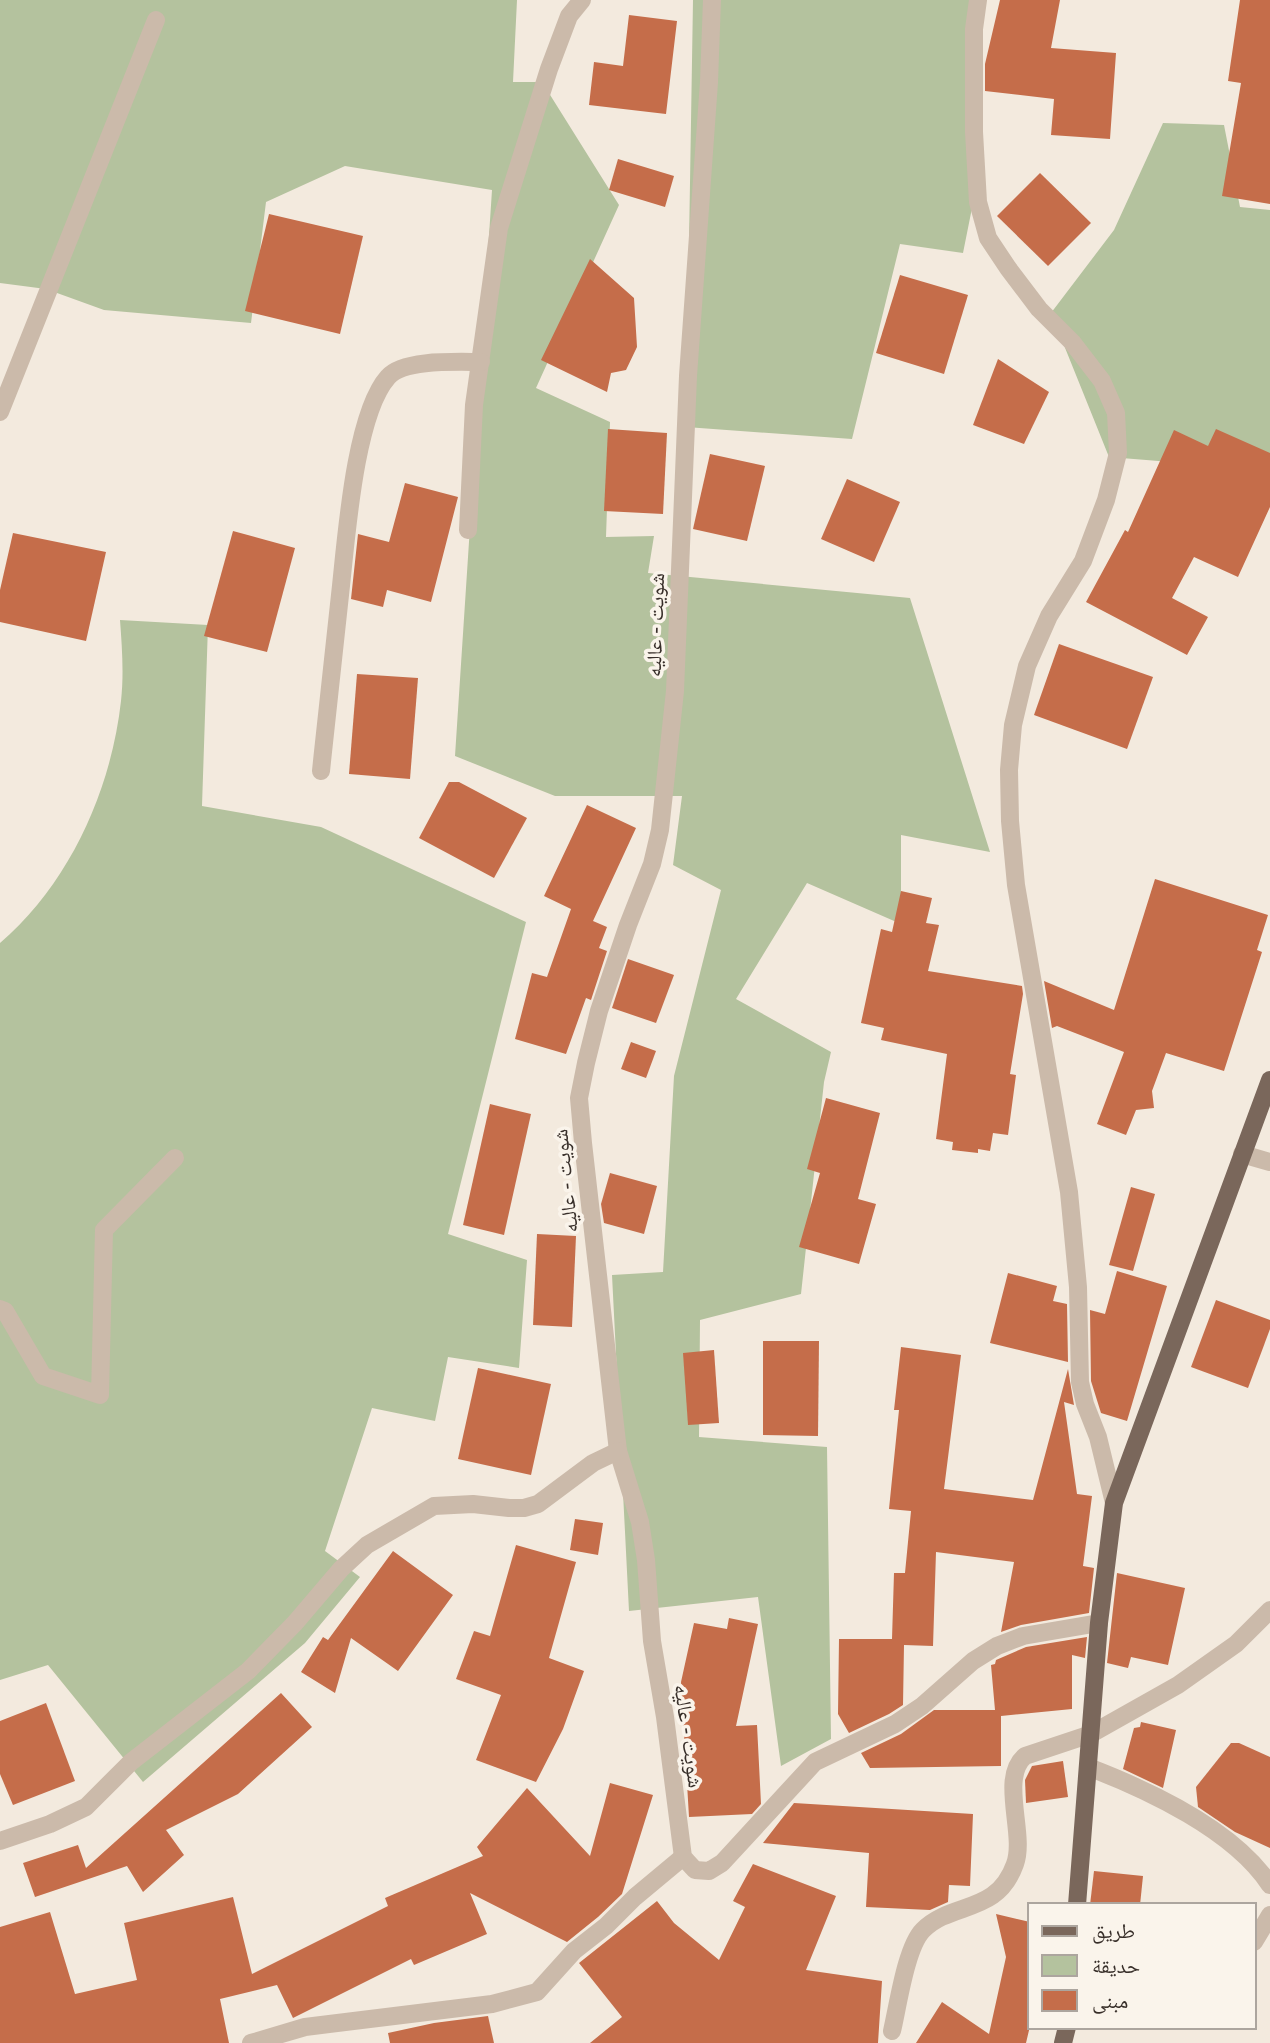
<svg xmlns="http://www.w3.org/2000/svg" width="1270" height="2043" viewBox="0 0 1270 2043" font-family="Arial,'Noto Naskh Arabic',sans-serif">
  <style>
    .green { fill: #b4c29e }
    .building { fill: #c56d4a }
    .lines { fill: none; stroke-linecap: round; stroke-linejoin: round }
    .minor { stroke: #cbbaaa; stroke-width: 18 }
    .major { stroke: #7a675b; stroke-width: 18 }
    .labels { text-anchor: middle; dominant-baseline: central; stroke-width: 7; stroke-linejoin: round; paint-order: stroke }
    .street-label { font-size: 21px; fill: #382f2a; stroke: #faf4eb }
  </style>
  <rect width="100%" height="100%" fill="#f3eade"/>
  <g class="green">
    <path d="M0,0H517L513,82H542L619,205L536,388L610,422L606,537L654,536L648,573L910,598L990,852L901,835V924L807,883L736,999L831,1052L824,1082L801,1294L700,1320L699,1437L827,1447L831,1739L781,1766L758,1597L629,1611L612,1275L663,1272L674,1076L721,890L673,865L682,796H555L455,756L492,190L345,166L266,202L251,323L104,310L46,289L0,283Z"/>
    <path d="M693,0H976V188L963,253L900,244L852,439L686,427Z"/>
    <path d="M1163,123L1224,125L1240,207L1270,210V470L1109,457L1051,313L1114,230Z"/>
    <path d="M120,620L208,625L202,806L321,827L526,922L448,1234L527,1260L519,1368L448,1357L435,1421L372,1408L325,1551L360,1577L305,1643L143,1782L48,1665L0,1680V943C69,884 111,791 121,701C124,674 122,647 120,620Z"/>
  </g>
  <g class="building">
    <path d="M1000,0H1060L1051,48L1116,53L1110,139L1051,135L1054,99L985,91V64Z"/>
    <path d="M1240,0H1270V204L1222,196L1241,83L1228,81Z"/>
    <path d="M629,15L677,21L666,114L589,105L594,62L623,66Z"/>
    <path d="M618,159L674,176L665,207L609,190Z"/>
    <path d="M1040,173L1091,223L1048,266L997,216Z"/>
    <path d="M269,214L363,236L340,334L245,311Z"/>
    <path d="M590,259L634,298L637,347L626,370L611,373L607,392L541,360Z"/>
    <path d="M900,275L968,295L944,374L876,353Z"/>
    <path d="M998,359L1049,392L1024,444L973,425Z"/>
    <path d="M608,429L667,433L663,514L604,511Z"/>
    <path d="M1216,429L1270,453V507L1238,577L1194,557L1172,598L1208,617L1187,655L1086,602L1125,530L1128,532L1174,430L1208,446Z"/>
    <path d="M710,454L765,466L747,541L693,529Z"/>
    <path d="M847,479L900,502L874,562L821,539Z"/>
    <path d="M405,483L458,497L431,602L387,590L383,607L351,599L358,534L389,542Z"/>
    <path d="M233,531L295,548L267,652L204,636Z"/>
    <path d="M13,533L106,552L86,641L0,622V590Z"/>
    <path d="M1059,644L1153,677L1127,749L1034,715Z"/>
    <path d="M357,674L418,678L410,779L349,774Z"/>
    <path d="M449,782H459L527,818L494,878L419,838Z"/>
    <path d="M587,805L636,828L593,921L607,927L599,948L607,951L591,1000L586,998L566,1054L515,1039L532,973L547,977L571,909L544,896Z"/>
    <path d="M1155,879L1268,915L1257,950L1262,952L1224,1071L1166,1053L1152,1091L1154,1108L1136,1110L1126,1135L1097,1124L1124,1052L1057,1026L1052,1028L1044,981L1114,1010Z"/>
    <path d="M901,891L932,898L926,923L939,925L928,971L1022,986L1023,994L1010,1074L1016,1075L1008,1135L993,1133L990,1151L978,1149V1153L952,1150L953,1142L936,1139L947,1054L881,1040L884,1028L861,1023L881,929L892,932Z"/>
    <path d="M628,959L674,975L656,1023L612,1008Z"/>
    <path d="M631,1042L656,1051L646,1078L621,1069Z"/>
    <path d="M826,1098L880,1113L858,1199L876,1204L859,1264L799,1247L820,1173L807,1169Z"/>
    <path d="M490,1104L531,1114L504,1235L463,1225Z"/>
    <path d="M610,1173L657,1186L644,1234L604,1223L601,1204Z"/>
    <path d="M1131,1187L1155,1194L1133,1271L1109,1265Z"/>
    <path d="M537,1234L576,1236L572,1327L533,1325Z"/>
    <path d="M1117,1271L1167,1286L1127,1421L1101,1413L1091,1381L1090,1310L1105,1314Z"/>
    <path d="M1008,1273L1057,1286L1053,1301L1067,1304L1068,1362L990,1343Z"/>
    <path d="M1216,1300L1270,1320V1329L1248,1388L1191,1367Z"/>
    <path d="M763,1341H819L818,1436L763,1435Z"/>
    <path d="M901,1347L961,1355L944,1489L1033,1500L1068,1369L1074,1405L1064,1402L1077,1494L1092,1496L1083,1566L1094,1568L1089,1613L1021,1625L1001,1632L1014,1562L936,1552L933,1646L904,1645L903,1705L889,1714L849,1733L838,1714L839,1639H892L894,1573H905L911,1511L889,1509L899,1410H894Z"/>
    <path d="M714,1350L719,1423L688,1425L683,1353Z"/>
    <path d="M478,1368L551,1384L531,1475L458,1459Z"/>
    <path d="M575,1519L603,1523L598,1555L570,1550Z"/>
    <path d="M516,1545L576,1562L549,1658L584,1671L563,1729L536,1782L476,1760L501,1695L456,1679L474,1631L490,1636Z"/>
    <path d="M393,1551L453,1595L398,1671L351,1638L335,1693L301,1672L323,1637L328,1640Z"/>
    <path d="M1117,1573L1185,1588L1168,1665L1131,1657L1128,1668L1107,1663Z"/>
    <path d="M729,1618L758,1624L736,1726L757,1725L761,1804L752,1814L689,1817L681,1682L694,1623L727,1629Z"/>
    <path d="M1087,1637L1085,1658L1072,1655V1709L1001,1716V1766L870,1768L861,1753L901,1734L934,1710H995L991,1665L995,1664L996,1660L1026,1647Z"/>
    <path d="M281,1693L312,1727L238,1794L166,1830L184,1855L143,1892L127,1866L35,1897L23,1863L78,1845L86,1868Z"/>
    <path d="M46,1703L75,1781L13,1805L0,1774V1721Z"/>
    <path d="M1141,1722L1176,1730L1163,1788L1123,1769L1134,1728L1140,1727Z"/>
    <path d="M1231,1743H1239L1270,1757V1848L1235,1832L1198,1807L1196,1787Z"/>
    <path d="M1063,1761L1068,1797L1026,1803L1025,1780L1032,1766Z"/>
    <path d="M610,1783L653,1795L622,1894L598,1917L567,1942L470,1893L487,1934L414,1965L411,1959L293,2018L277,1985L220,1999L229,2043H0V1927L50,1912L75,1994L137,1980L124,1923L233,1897L252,1974L388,1906L385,1898L483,1856L477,1847L527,1788L590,1856Z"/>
    <path d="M794,1803L973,1814L970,1886L949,1885L948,1902L930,1910L866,1907L869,1853L763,1843Z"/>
    <path d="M753,1864L836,1896L806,1970L882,1981L878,2043H590L622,2017L579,1963L657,1901L674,1923L719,1960L745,1907L733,1901Z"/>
    <path d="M1094,1871L1143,1876L1140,1905H1090Z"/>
    <path d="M996,1914L1030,1922V2026L1026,2043H916L942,2002L989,2034L1006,1957Z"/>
    <path d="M488,2016L494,2043H390L388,2033L434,2023Z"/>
  </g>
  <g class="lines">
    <g class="minor">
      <path d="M712,0L709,82L688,376L675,691L660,830L652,864L628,925L599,1011L586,1063L579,1098L583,1143L618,1451L640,1522L646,1560L652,1641L665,1717L683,1857L695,1870L709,1871L722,1863L815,1762L895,1724L922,1706L973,1661L997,1646L1023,1636L1099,1623"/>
      <path d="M978,0L974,29V132L978,202L988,238L1008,268L1039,309L1072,342L1102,381L1116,413L1118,453L1106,500L1083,561L1049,616L1027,666L1013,725L1009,770L1010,821L1016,885L1069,1192L1078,1287L1080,1382L1085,1404L1098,1437L1114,1503"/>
      <path d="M0,412L156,20"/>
      <path d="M468,530L474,405L499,228L549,69L569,16L582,0"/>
      <path d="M321,771C327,712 334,653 340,595C346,543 354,415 388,377C403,359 458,362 481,362"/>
      <path d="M1242,1154L1270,1162"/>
      <path d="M0,1309L5,1311L43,1376L100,1395L104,1230L175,1158"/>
      <path d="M1088,1767C1148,1790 1234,1830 1270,1885"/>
      <path d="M0,1841L50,1824L86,1807L131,1762L248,1671L295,1623L341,1569L367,1545L434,1506L473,1504L509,1508H524L538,1504L593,1463L618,1451"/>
      <path d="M1254,1942L1270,1915"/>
      <path d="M892,2031C898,2006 906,1947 923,1930C952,1901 997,1915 1015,1864C1026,1834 999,1778 1025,1756L1091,1734L1178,1685L1236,1644L1270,1610"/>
      <path d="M251,2043L305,2027L492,2004L537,1992L574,1951L606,1926L635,1897L683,1857"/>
    </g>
    <g class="major">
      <path d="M1077,1905L1099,1623L1114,1503L1270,1080"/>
      <path d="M1063,2043L1067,2027"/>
    </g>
  </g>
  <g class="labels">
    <g class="street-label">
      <text transform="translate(655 625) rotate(-88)">شويت - عاليه</text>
      <text transform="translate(565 1181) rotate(-96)">شويت - عاليه</text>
      <text transform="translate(689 1736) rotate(82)">شويت - عاليه</text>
    </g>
  </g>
  <rect x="1028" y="1903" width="228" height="126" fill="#faf4eb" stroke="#aca59e" stroke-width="2"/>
  <rect x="1042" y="1926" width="35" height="10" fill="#7a675b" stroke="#aca59e" stroke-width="2"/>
  <text x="1092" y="1938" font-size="21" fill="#382f2a">طريق</text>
  <rect x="1042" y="1955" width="35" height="21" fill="#b4c29e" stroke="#aca59e" stroke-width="2"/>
  <text x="1092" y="1973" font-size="21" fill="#382f2a">حديقة</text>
  <rect x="1042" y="1990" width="35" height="21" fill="#c56d4a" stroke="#aca59e" stroke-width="2"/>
  <text x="1092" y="2008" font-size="21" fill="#382f2a">مبنى</text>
</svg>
